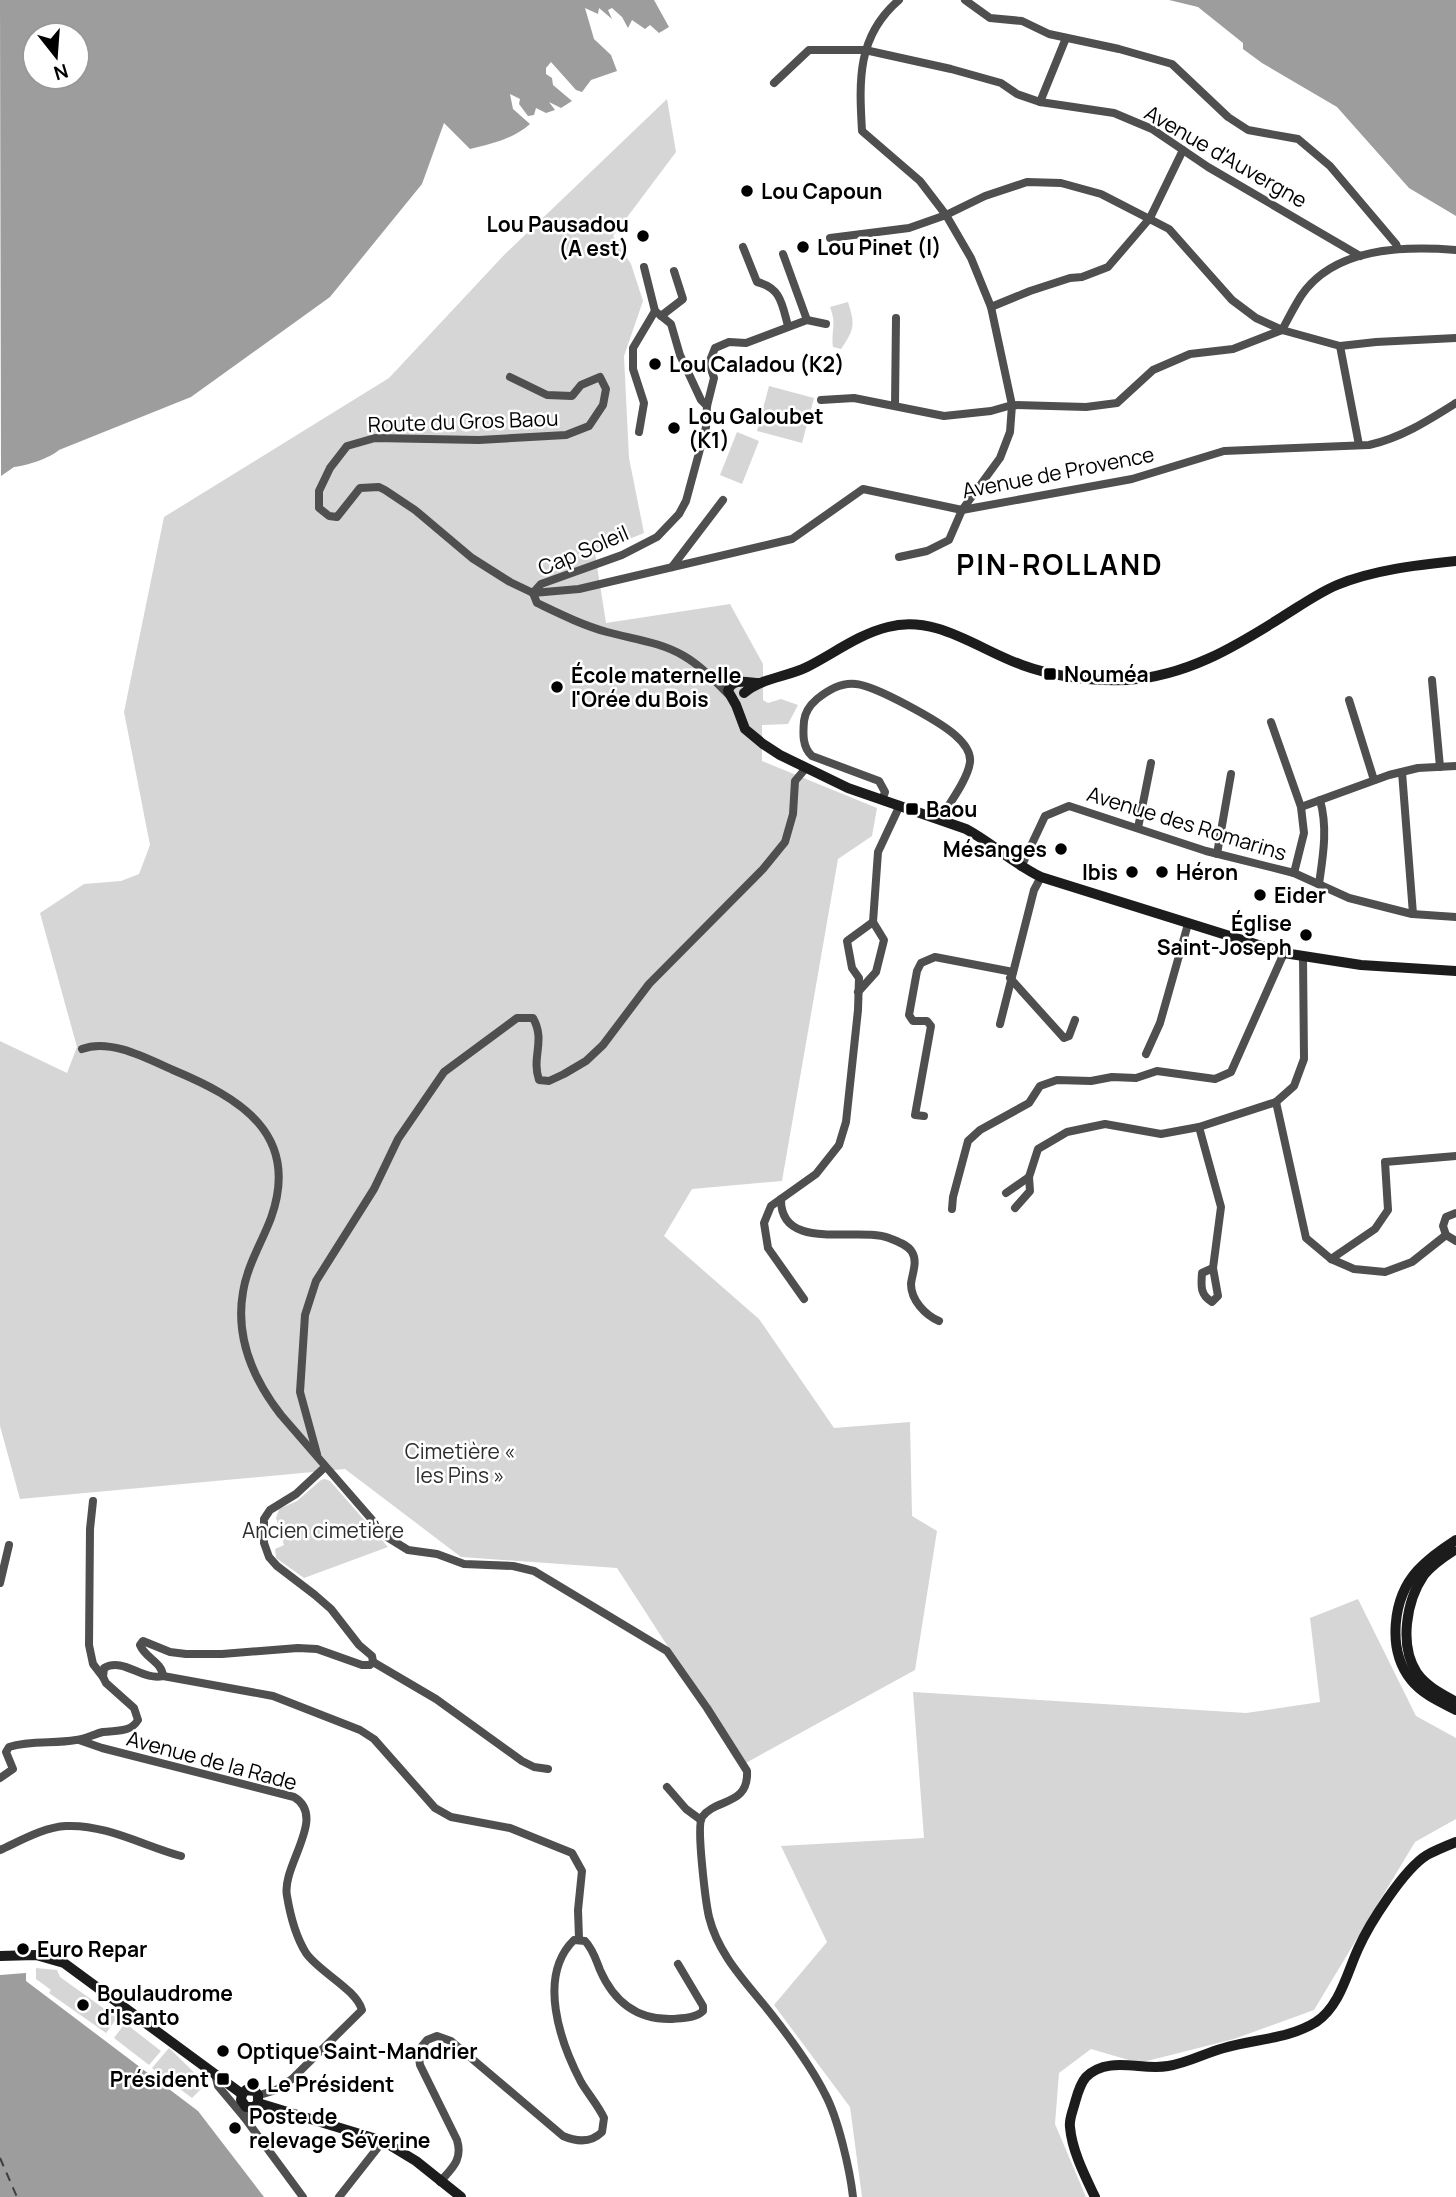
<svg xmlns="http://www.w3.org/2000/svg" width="1456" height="2197" viewBox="0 0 1456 2197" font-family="Manrope,sans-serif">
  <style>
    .green { fill: #d6d6d6 }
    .water { fill: #9d9d9d; fill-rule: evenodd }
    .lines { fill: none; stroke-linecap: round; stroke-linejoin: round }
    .ferry { stroke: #3e3e3e; stroke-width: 2; stroke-dasharray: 9 7; stroke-linecap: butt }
    .street { stroke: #4f4f4f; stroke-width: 8 }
    .secondary { stroke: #1c1c1c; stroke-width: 10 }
    .poi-dot { fill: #000; stroke: #fff; stroke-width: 2.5 }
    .labels { text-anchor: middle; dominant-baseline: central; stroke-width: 5; stroke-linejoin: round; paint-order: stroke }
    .street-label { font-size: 21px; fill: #000; stroke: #fff }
    .poi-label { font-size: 21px; font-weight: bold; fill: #000; stroke: #fff; text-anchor: start }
    .park-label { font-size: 21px; fill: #2d2d2d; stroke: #fff }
    .district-label { font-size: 28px; font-weight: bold; letter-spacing: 2px; fill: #000; stroke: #fff }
  </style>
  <rect width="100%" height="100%" fill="#fff"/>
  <g class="green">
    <path d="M667,99L676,152L613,236L631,264L643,301L624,356L629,458L644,533L595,553L606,623L730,604L763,664V700L768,703L781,699L798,705L788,724L762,725V761L877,808L872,836L838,859L782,1181L692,1189L664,1236L759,1319L834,1428L910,1422L912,1516L937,1531L915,1670L744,1764L617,1568L461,1557L345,1469L20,1499L0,1426V1041L67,1073L77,1047L40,913L84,884L121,881L139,874L150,845L124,712L164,517L389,378L505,254Z"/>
    <path d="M848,302C855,324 855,329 841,349L833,347C831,328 837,326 830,307Z"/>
    <path d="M769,386L814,398L802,443L757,431Z"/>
    <path d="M737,432L759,441L742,484L720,475Z"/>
    <path d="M325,1479L330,1481L388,1547L304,1578L276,1558L275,1549L284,1545L276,1518L279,1509L297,1501L321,1480Z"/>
    <path d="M1358,1599L1416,1716L1456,1738V1819L1415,1842L1314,2010L1234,2039L1139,2063L1091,2049L1059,2073L1055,2124L1086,2197H862L850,2107L774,2005L827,1942L781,1846L924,1838L913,1692L1246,1713L1320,1702L1310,1618Z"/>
    <path d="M36,1968L57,1970L60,1977L117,2018L106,2033L49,1993L51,1990L36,1979Z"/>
    <path d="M125,2023L161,2051L149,2065L114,2038Z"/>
    <path d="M169,2048L206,2084L192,2098L152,2068Z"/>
  </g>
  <g class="water">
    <path d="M0,0H654L669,27L659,33L650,25L645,29L632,20L628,28L622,17L612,8L608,10L612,19L599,8L598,14L585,8L594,39L611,55L617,71L591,80L582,92L576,90L551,62L546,68V74L552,78L553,85L572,101L561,108L549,102L555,110L546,113L536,108L534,115L528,116L519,104L520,99L510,94L513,109L530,124C513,139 491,144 470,149L444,123L422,184L330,297L191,397L59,450C50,458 26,466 14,467L1,476ZM35,35H77V77H35Z"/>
    <path d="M1169,0H1456V216L1409,188L1337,107L1262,63L1243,49V43L1198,7Z"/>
    <path d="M26,1973V1981L198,2111L264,2197H0V1975Z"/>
  </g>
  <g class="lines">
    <path class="ferry" d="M0,2158L17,2197"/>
    <g class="street">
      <path d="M965,0L990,18L1022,21L1049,34L1119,49L1172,64L1228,117L1248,130L1298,139L1330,166L1396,244L1398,249"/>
      <path d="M774,83L809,50H865L951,69L1001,83L1017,94L1040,102L1114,113L1152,129L1208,167L1360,256"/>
      <path d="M1040,102L1066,38"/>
      <path d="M830,238L909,228L946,215L985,196L1027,182L1061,183L1101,194L1169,229L1232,300L1256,318L1282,330C1288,319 1294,307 1301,296C1334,247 1403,246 1456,250"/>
      <path d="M743,247L757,282C781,288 782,304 788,326"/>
      <path d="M644,267L655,311"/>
      <path d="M991,307L1030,291L1070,278L1082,277L1108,267L1150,218L1183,150"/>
      <path d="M661,316L683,299L674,271"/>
      <path d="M807,320L826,324"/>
      <path d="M1340,346L1359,445"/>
      <path d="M510,377L547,395L572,396L581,385L600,377L606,389L603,405L589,426L566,435L479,440L375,438L347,446L330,468L319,491V508L329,516L337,517L360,488L379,487L385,490L415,510L472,558L510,582L533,593L579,589L792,539L863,489L962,510L1132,479L1224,451L1369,445C1401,438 1429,420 1456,403"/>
      <path d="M821,400L854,398L944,416L991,411L1012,405L1086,407L1117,403L1153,370L1190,354L1233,349L1282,330L1340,346L1376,342L1456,338"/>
      <path d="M895,405L896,318"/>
      <path d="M639,432L644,403L633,369V348L655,311L671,324L680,355L701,400L707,406"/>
      <path d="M899,557L927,551L949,540L962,510L1000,458L1010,432L1012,405L991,307L971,258L946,215L920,181L862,131C859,80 857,36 899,0"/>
      <path d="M672,567L723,500"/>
      <path d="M533,593L541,584L622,555L657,537L679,514L686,501L706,427L707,406L714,378L709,363L715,348L729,342L746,343L807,320L783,254"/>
      <path d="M533,593L537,603C560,614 582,625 607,632C632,639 661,642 684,656C701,666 715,681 729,695"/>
      <path d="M1432,680L1440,767"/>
      <path d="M1349,700L1374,780"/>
      <path d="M1271,722L1301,807L1304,833L1294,873"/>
      <path d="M1402,772L1413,914"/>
      <path d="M882,800L885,792L879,781L812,756C802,747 803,733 804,721C805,712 810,705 817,699C828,690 842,682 856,684C876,686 939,721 955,735C963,742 971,752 970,762C968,779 949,804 940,819"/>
      <path d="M1301,807L1389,775L1418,768L1456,766"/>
      <path d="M1138,828L1151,763"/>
      <path d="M1217,854L1231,774"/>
      <path d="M1021,867L1045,816L1069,806L1206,851L1294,873L1349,898L1412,914L1456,917"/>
      <path d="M1319,884C1323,856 1328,828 1320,800"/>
      <path d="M1010,978L1064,1038L1069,1036L1075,1020"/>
      <path d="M858,992L876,972L884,940L873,922L878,852L900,805"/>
      <path d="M1000,1024L1034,890L1041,877"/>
      <path d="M82,1049C110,1038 148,1059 173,1070C240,1098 301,1134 271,1218C262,1242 247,1266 243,1292C235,1338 253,1379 281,1415L387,1537L408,1550L437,1554L464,1564L513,1566L534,1571L667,1651L707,1708L747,1771C749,1806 716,1798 702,1817C696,1826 706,1904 709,1917C719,1957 748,1984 772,2015C790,2038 812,2068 825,2094C838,2118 850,2170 853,2197"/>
      <path d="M1146,1054L1160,1023L1188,924"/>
      <path d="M1276,1102L1306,1238L1331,1259L1354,1269L1385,1272L1412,1262L1446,1235"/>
      <path d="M924,1116L915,1115L931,1026L927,1021H913L909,1015L917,971L921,963L935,957L1013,972"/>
      <path d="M1199,1127L1221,1207L1213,1268L1218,1296L1212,1302C1200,1295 1201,1286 1202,1273L1213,1268"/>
      <path d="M1006,1193L1029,1177L1038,1149L1067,1132L1105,1124L1161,1134L1199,1127L1276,1102L1294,1086L1304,1059L1303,957"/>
      <path d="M781,1199C780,1253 859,1226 889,1238C897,1241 908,1245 912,1252C918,1262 912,1274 911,1284C911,1300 925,1315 939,1321"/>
      <path d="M1015,1208L1030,1191L1029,1177"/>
      <path d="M952,1209L953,1197L968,1141L980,1130L1029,1103L1040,1086L1057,1080L1091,1081L1112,1077L1136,1078L1157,1071L1215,1079L1231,1072L1284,953"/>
      <path d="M1456,1213L1446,1217L1443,1226L1446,1235L1456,1241"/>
      <path d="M1331,1259L1375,1229L1388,1210L1385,1162L1456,1156"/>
      <path d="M804,1299L768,1248L764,1223L771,1206L816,1174L839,1145L846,1122L858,1010L859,978L852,968L847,941L873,922"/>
      <path d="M317,1454L300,1392L305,1315L316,1281L374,1189L398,1139L444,1072L517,1018H533C546,1041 531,1057 539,1080L549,1081L564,1074L586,1061L603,1045L649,984L763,869L785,842L793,814L795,781L806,768"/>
      <path d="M93,1501L90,1529L89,1645L93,1664L103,1677"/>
      <path d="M0,1583L9,1545"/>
      <path d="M373,1662L436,1699L522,1761L534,1767L548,1769"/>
      <path d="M163,1676L273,1696L360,1730L374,1739L435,1808L451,1817L510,1828L572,1853L582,1871L578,1910L579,1939"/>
      <path d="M79,1740L102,1748L294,1797C328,1817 281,1866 287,1896C290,1914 296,1937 306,1953C319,1972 356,1989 362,2010L292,2079L276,2090L263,2094"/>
      <path d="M0,1778L13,1769L6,1752L9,1747C31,1740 54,1744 76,1740C86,1739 94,1734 103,1732C117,1730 130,1733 138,1720L134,1708L106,1683L103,1677L104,1668C124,1657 142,1681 163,1676C162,1662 145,1658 140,1645L143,1641L170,1652L186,1654H222L298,1648L317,1649L362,1665H370L373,1662L372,1656L359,1645L331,1609L315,1595L277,1566L269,1557L264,1543V1519L270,1510L296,1494L325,1467"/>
      <path d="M667,1787L686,1809L701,1820"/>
      <path d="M0,1850C20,1841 44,1827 66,1826C106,1824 144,1846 181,1856"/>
      <path d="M215,2074L218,2086L244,2117"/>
      <path d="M246,2107L244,2117L303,2197"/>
      <path d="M440,2182C452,2168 463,2160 457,2140L420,2065L418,2051L427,2040L437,2036L451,2041L563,2136C577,2142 591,2143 602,2132L604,2118C598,2105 588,2094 581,2082C560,2042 537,1976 574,1940L585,1941C593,1949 596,1960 600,1970C614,2002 637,2020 672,2019C683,2018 696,2018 703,2011V2006L678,1964"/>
      <path d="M339,2197L383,2141"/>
    </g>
    <g class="secondary">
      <path d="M760,683C748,683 732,677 728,691L736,705L745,729L763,744L780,755L848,788L966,829C992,843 1014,864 1041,877L1284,953L1361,965L1456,971"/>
      <path d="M744,693C761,678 787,677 807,667C833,654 859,634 888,627C936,614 979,650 1022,665C1055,677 1092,681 1127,680C1186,676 1233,648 1282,617C1300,606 1318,593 1337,585C1373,570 1417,565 1456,561"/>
      <path d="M1456,1540C1442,1549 1429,1558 1418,1570C1392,1598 1387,1650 1411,1680C1422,1694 1440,1702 1456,1710"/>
      <path d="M1453,1551C1442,1558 1432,1565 1424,1575C1406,1601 1399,1646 1417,1673C1427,1687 1442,1694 1456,1702"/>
      <path d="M0,1956L36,1955L64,1963L242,2094"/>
      <path d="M242,2094L241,2100L246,2107H254L258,2103"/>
      <path d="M242,2094L246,2090L255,2091L258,2095V2103"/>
      <path d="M258,2103L383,2141L416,2161L461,2197"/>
      <path d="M1095,2197C1085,2176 1072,2151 1070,2127C1069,2120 1072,2113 1074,2106C1077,2096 1079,2085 1086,2077C1108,2055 1142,2071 1168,2066C1188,2063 1205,2053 1224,2048C1254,2039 1289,2039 1316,2022C1340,2006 1347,1973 1358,1949C1369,1924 1404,1869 1427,1855C1436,1850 1446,1846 1456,1842"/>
    </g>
  </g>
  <g class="poi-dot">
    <circle cx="747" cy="191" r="7"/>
    <circle cx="643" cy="236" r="7"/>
    <circle cx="803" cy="247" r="7"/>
    <circle cx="655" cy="364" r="7"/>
    <circle cx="674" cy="428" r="7"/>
    <rect x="1043" y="667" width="14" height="14" rx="3.5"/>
    <circle cx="557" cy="687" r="7"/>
    <rect x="905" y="802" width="14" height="14" rx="3.5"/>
    <circle cx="1061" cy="849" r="7"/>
    <circle cx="1132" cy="872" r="7"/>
    <circle cx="1162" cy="872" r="7"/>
    <circle cx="1260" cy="895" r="7"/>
    <circle cx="1306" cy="935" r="7"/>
    <circle cx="23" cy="1949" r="7"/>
    <circle cx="83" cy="2005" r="7"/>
    <circle cx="223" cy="2051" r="7"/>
    <rect x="216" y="2072" width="14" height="14" rx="3.5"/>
    <circle cx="253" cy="2084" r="7"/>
    <circle cx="235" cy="2128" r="7"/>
  </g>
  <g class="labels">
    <g class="street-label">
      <text transform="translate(1226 156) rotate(30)">Avenue d'Auvergne</text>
      <text transform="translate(463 421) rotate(-2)">Route du Gros Baou</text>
      <text transform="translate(1058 472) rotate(-11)">Avenue de Provence</text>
      <text transform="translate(583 550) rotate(-23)">Cap Soleil</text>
      <text transform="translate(1187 823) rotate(17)">Avenue des Romarins</text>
      <text transform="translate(212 1760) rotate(15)">Avenue de la Rade</text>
    </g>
    <g class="poi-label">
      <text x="761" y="191">Lou Capoun</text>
      <text x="629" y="224" text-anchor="end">Lou Pausadou<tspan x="629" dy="24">(A est)</tspan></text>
      <text x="817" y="247">Lou Pinet (I)</text>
      <text x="669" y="364">Lou Caladou (K2)</text>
      <text x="688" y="416">Lou Galoubet<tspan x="688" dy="24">(K1)</tspan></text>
      <text x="1064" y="674">Nouméa</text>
      <text x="571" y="675">École maternelle<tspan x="571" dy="24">l'Orée du Bois</tspan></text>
      <text x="926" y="809">Baou</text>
      <text x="1047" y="849" text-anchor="end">Mésanges</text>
      <text x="1118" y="872" text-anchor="end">Ibis</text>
      <text x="1176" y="872">Héron</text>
      <text x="1274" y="895">Eider</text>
      <text x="1292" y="923" text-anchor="end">Église<tspan x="1292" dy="24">Saint-Joseph</tspan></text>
      <text x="37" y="1949">Euro Repar</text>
      <text x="97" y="1993">Boulaudrome<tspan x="97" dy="24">d'Isanto</tspan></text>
      <text x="237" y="2051">Optique Saint-Mandrier</text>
      <text x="209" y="2079" text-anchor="end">Président</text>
      <text x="267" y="2084">Le Président</text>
      <text x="249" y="2116">Poste de<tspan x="249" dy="24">relevage Séverine</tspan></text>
    </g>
    <g class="park-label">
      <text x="460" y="1451">Cimetière «<tspan x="460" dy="24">les Pins »</tspan></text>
      <text x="323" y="1530">Ancien cimetière</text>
    </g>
    <g class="district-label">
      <text x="1060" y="564">PIN-ROLLAND</text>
    </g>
  </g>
  <g transform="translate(56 56) rotate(163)"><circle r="33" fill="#ffffff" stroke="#999999" stroke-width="2"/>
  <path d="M0-5L12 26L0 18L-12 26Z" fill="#000000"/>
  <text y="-10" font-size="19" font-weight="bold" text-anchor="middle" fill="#000000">N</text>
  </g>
</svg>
